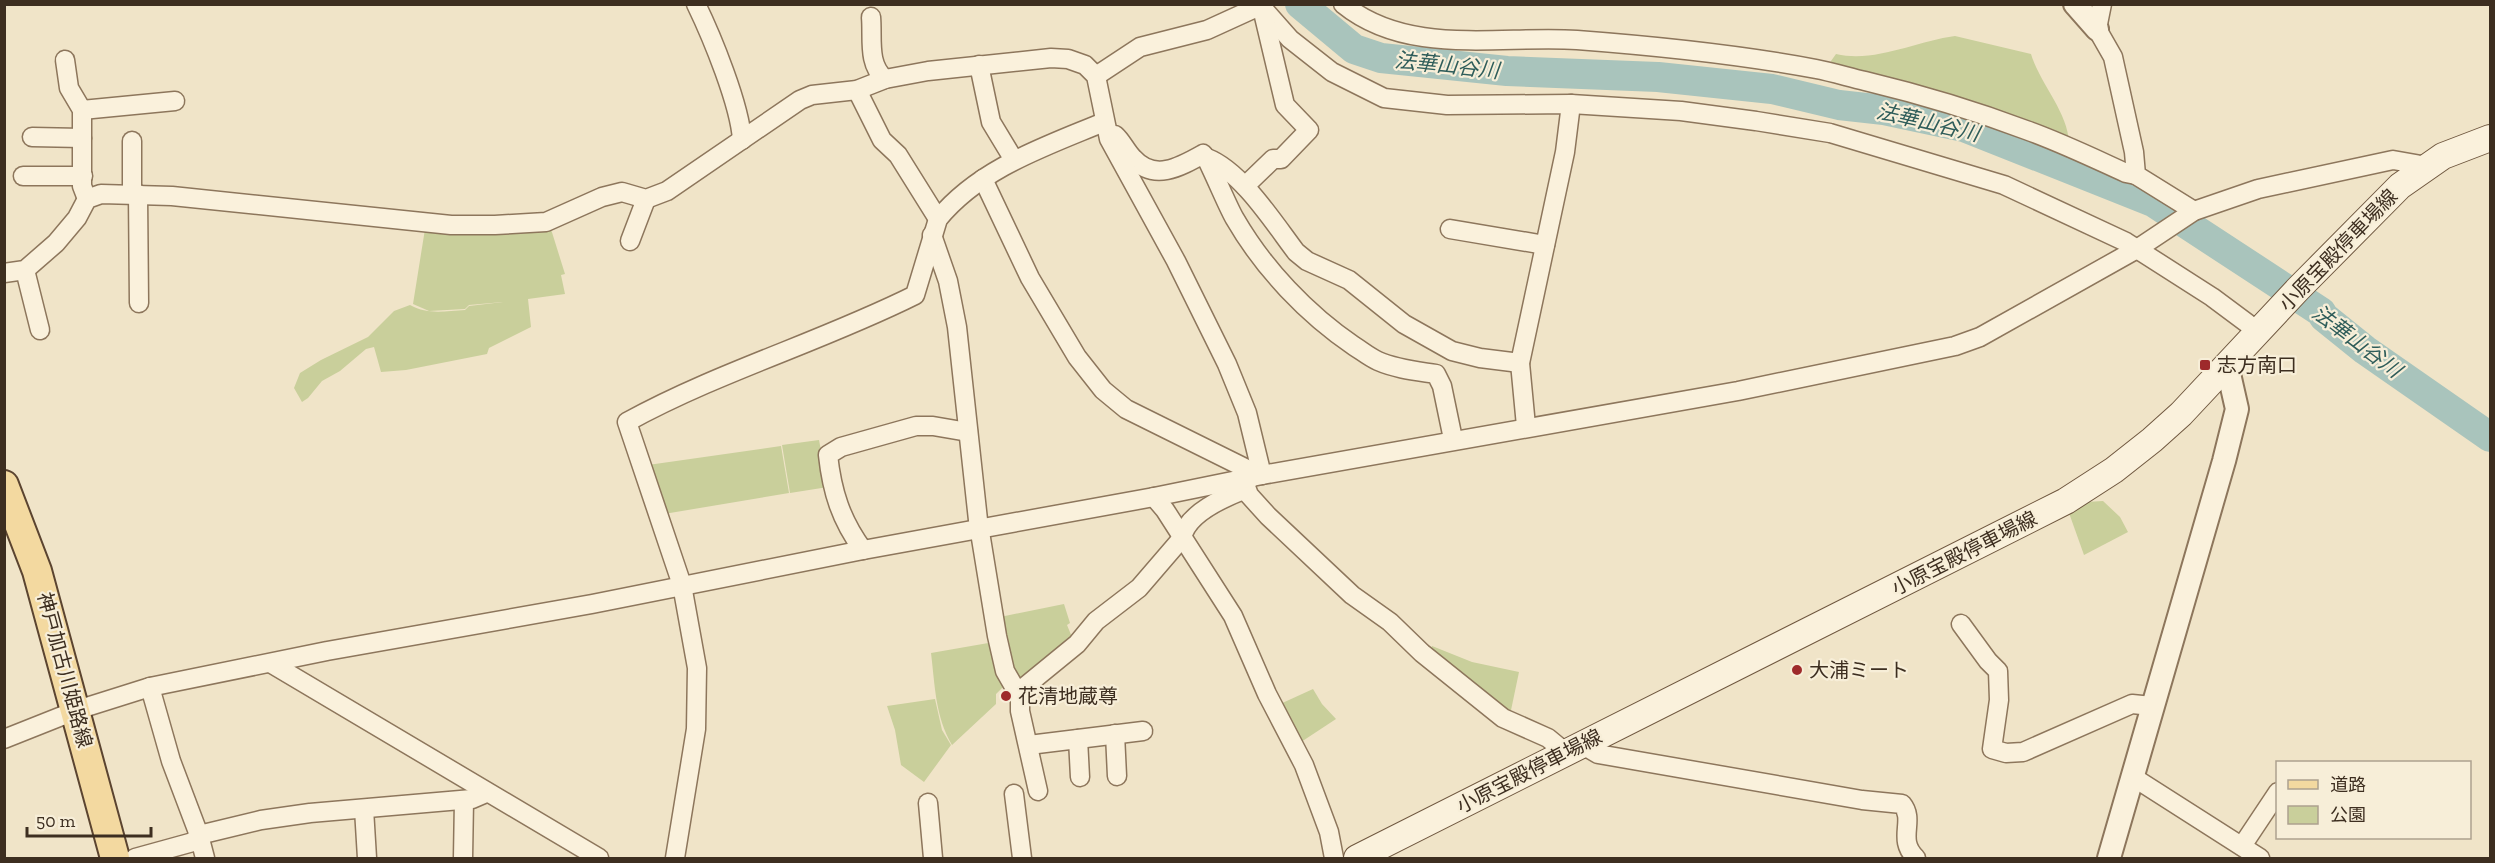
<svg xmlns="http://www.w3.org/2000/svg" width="2495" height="863" viewBox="0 0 2495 863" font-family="'Zilla Slab','Noto Sans JP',serif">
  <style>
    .green { fill: #c9cf9b }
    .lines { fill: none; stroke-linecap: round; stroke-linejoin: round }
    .river { stroke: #a9c4bc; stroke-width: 30 }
    .minor-casing { stroke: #8d765c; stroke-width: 21 }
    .tertiary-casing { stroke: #8d765c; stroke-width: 26 }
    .secondary-casing { stroke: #6f573f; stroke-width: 28 }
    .primary-casing { stroke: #5b4430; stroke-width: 32 }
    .minor { stroke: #faf1dc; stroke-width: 18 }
    .tertiary { stroke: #faf1dc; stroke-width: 22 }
    .secondary { stroke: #faf1dc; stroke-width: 26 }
    .primary { stroke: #f3d9a0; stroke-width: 28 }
    .poi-dot { fill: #9e2a2b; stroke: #f7eed8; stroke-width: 2 }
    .labels { text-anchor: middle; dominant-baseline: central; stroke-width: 4.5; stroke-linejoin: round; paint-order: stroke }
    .street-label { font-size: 20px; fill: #3d2e20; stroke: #f7eed8 }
    .poi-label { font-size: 20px; fill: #3d2e20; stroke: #f7eed8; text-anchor: start }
    .water-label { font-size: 21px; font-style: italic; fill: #2f5d5a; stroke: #f7eed8 }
  </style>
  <rect width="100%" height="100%" fill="#f0e4c8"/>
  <g class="green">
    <path d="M1955,36L2031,54C2040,84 2068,112 2069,143L1833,67L1831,61L1836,54C1876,63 1916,41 1955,36Z"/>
    <path d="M550,226L565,274L561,275L565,294L528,299L531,327L489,348L487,354L406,370L381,372L374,347L366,349L340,371L322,381L308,398L302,402L294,388L300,373L321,360L368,337L394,311L410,305C428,315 445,311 465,310L469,306L503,302L469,305L465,309L429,311L413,304L425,229Z"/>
    <path d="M819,440L828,487L790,493L782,445Z"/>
    <path d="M781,446L789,493L664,514L648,465Z"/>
    <path d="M2103,501L2120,517L2128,532L2084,555L2069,513L2086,502Z"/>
    <path d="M1064,604L1070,623L1067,625L1074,642L1019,686L1014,683L1000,617Z"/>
    <path d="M994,642L1005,685L996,694V704L952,745C935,716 935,685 931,653Z"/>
    <path d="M1432,646L1472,662L1519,672L1510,715L1430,653Z"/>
    <path d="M1313,689L1322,704L1336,719L1298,744L1278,705Z"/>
    <path d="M935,699L942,730L951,745L924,782L901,765L895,730L887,706Z"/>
  </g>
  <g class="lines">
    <path class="river" d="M1300,4L1354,49L1381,58L1507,71L1658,77L1772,89L1839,105L1884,110L1964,127L2153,202L2321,312L2324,317L2365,350L2490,437"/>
    <defs>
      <g id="minor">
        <path d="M696,4C712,37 740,105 742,140"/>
        <path d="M1259,4L1290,39L1332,72L1384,98L1447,105L1571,104L1681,111L1756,121L1830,133L2004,185L2126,242L2212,297L2259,332"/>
        <path d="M1343,4C1408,57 1500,35 1577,40C1656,46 1737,54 1816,69C1832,72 1848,77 1865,81C1919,94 1973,110 2026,130C2060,142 2093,158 2126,173L2136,175"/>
        <path d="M2102,4L2097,29L2113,57L2134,152L2136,175L2194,211"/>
        <path d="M871,17C873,38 867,64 885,79"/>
        <path d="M65,60L69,88L82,110V186L87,199"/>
        <path d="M979,65L991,122L1014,160"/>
        <path d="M1096,76L1140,47L1207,30L1264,4"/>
        <path d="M857,90L882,140L898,155L938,219"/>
        <path d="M82,110L175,101"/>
        <path d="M1115,135C1122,141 1126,151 1133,158C1154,182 1180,167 1203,154C1208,158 1228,208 1235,219C1264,269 1307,314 1354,346C1362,351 1369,357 1378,361C1396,369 1417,371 1436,374L1442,386L1453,439"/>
        <path d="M32,137L82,138"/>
        <path d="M1207,158C1241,171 1274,223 1296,252L1307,261L1349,280L1404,324L1452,351L1480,358L1520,363"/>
        <path d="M23,176H83"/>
        <path d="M983,179L1030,278L1077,357L1103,390L1126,409L1247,469L1251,478"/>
        <path d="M1245,186L1273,159H1281L1309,130L1285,105L1262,8"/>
        <path d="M132,194V141"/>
        <path d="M138,194L139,303"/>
        <path d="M1450,229L1545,245"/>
        <path d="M932,235L948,281L957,327L978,520L997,636L1005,671L1020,697V711L1038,791"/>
        <path d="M630,241L646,199"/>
        <path d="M25,270L40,330"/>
        <path d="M4,273L25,270L56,243L77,218L87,199L101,194L172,196L451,225H495L546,222L602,197L622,192L646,199L667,191L800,100L812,95L857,90L885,79L928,71L1051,58L1068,59L1085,65L1096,76L1109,139L1176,261L1227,364L1247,413L1262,475"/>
        <path d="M1526,426L1520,363L1565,152L1571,104"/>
        <path d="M1243,479L1249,495L1268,516L1352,595L1390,622L1422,653L1503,718L1548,738L1565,752"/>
        <path d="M1154,497L1165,510L1233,616L1267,694L1304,765L1329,832L1334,858"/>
        <path d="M863,550C841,520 832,492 828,455L841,447L916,426H933L968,432"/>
        <path d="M1961,624L1988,661L1998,671L1999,700L1992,749L2006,753L2023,752L2132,704L2152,706"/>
        <path d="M272,664L599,858"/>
        <path d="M150,687L171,761L199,835L205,858"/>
        <path d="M1017,693L1077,644L1096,621L1139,588L1182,538C1187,513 1225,497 1246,489"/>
        <path d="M1115,734L1117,776"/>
        <path d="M4,739L77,710L150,687L327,651L592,604L863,550L1154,497L1262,475L1738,391L1955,346L1980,337L2137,249L2194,211L2258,189L2393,160L2427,166"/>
        <path d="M1078,739L1080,777"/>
        <path d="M1581,744L1598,754L1862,800L1902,804C1916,821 1896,839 1916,858"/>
        <path d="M1029,745L1143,731"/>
        <path d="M2133,777L2260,858"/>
        <path d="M1014,794L1022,858"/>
        <path d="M928,803L933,858"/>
        <path d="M364,809L367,858"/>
        <path d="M2242,846L2278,792"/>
        <path d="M135,858L193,842L199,835L261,820L310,813L472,799L486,793"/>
        <path d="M463,858L464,800"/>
        <path d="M675,858L696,729L697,668L682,585L627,422C720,371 821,342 915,295L938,219C980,168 1044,147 1104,122"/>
      </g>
      <g id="tertiary">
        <path d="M2075,4L2097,29"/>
        <path d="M2109,858L2224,461L2237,409L2227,365"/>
      </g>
      <path id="secondary" d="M1357,858L2066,501L2114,470L2152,440L2181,414L2298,289L2400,186L2443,156L2490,138"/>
      <path id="primary" d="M4,485L37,571L115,858"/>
    </defs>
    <use href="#minor" class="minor-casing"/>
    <use href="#tertiary" class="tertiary-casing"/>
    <use href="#secondary" class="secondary-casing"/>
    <use href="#primary" class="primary-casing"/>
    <use href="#minor" class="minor"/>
    <use href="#tertiary" class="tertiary"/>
    <use href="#secondary" class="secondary"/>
    <use href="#primary" class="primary"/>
  </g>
  <g class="poi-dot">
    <rect x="2199" y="359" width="12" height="12" rx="3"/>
    <circle cx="1797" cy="670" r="6"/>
    <circle cx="1006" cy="696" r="6"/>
  </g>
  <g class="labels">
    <g class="street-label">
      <text transform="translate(2338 250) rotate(-46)">小原宝殿停車場線</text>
      <text transform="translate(1964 553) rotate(-27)">小原宝殿停車場線</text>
      <text transform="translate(65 670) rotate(75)">神戸加古川姫路線</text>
      <text transform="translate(1529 771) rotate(-27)">小原宝殿停車場線</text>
    </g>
    <g class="poi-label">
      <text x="2217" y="365">志方南口</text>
      <text x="1809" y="670">大浦ミート</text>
      <text x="1018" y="696">花清地蔵尊</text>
    </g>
    <g class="water-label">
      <text transform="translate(1447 65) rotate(6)">法華山谷川</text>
      <text transform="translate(1928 122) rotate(13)">法華山谷川</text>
      <text transform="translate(2357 341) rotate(37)">法華山谷川</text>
    </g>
  </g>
  <rect width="2495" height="863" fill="none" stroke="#3d2e20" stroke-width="12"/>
  <rect x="2276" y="761" width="195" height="78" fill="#f7eed8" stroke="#ada18e" stroke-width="1.5"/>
  <rect x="2288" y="780" width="30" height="9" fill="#f3d9a0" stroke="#ada18e" stroke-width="1.5"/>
  <text x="2330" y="791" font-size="18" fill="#3d2e20">道路</text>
  <rect x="2288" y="806" width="30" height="18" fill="#c9cf9b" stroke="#ada18e" stroke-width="1.5"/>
  <text x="2330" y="821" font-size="18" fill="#3d2e20">公園</text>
  <path d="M27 827v9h124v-9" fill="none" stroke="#3d2e20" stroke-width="3"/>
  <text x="36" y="827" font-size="18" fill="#3d2e20" stroke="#f7eed8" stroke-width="4.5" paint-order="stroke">50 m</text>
</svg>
